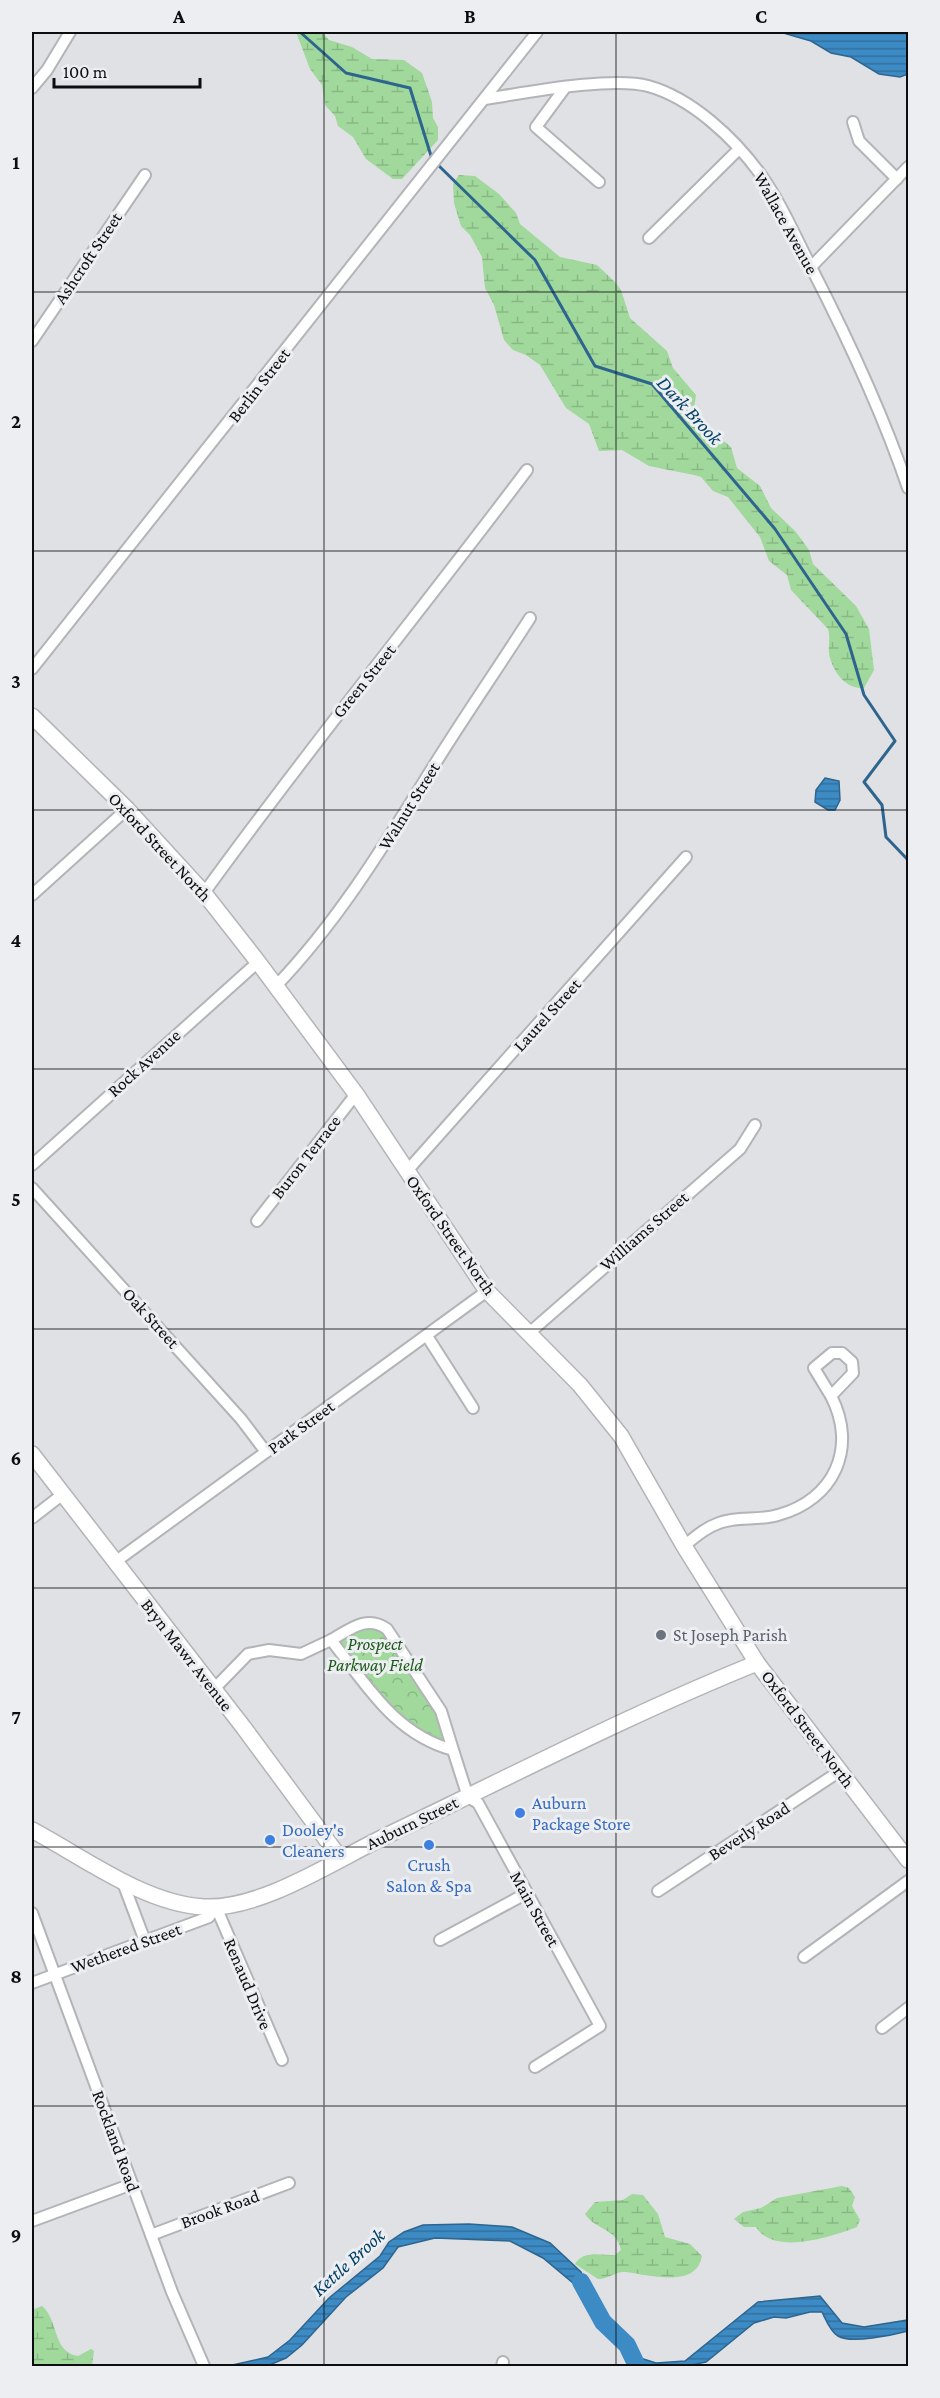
<svg xmlns="http://www.w3.org/2000/svg" width="940" height="2398" viewBox="0 0 940 2398" font-family="'Crimson Pro',serif">
  <style>
    .wetland { fill: url(#wetland-marsh) }
    .park { fill: url(#park-crowns) }
    .water { fill: url(#water-rules); stroke: #2e658e; stroke-width: 1.5 }
    .lines { fill: none; stroke-linecap: round; stroke-linejoin: round }
    .stream { stroke: #2e658e; stroke-width: 3 }
    .river { stroke: #3d8bc5; stroke-width: 18 }
    .street-casing { stroke: #b3b4b7; stroke-width: 14 }
    .secondary-casing { stroke: #b3b4b7; stroke-width: 18 }
    .street { stroke: #fff; stroke-width: 10 }
    .secondary { stroke: #fff; stroke-width: 15 }
    .grid { fill: none; stroke: #0c0d0e; stroke-width: 1.5; stroke-opacity: 0.55 }
    .worship-dot { fill: #6b7280; stroke: #edeef1; stroke-width: 2 }
    .shop-dot { fill: #3f7fe0; stroke: #edeef1; stroke-width: 2 }
    .labels { text-anchor: middle; dominant-baseline: central; stroke-width: 6; stroke-linejoin: round; paint-order: stroke }
    .street-label { font-size: 18px; fill: #0c0d0e; stroke: #edeef1 }
    .worship-label { font-size: 18px; fill: #5b616d; stroke: #edeef1; text-anchor: start }
    .park-label { font-size: 18px; font-style: italic; fill: #1a5918; stroke: #edeef1 }
    .shop-label { font-size: 18px; fill: #366cbe; stroke: #edeef1; text-anchor: start }
    .water-label { font-size: 20px; font-style: italic; fill: #004066; stroke: #edeef1 }
    .neatline { fill: none; stroke: #0c0d0e; stroke-width: 2 }
    .grid-label { font-size: 20px; text-anchor: middle; font-weight: bold; fill: #0c0d0e }
  </style>
  <defs>
    <pattern id="wetland-marsh" width="20" height="14" patternUnits="userSpaceOnUse" patternTransform="scale(1.5)"><rect width="20" height="14" fill="#a1d89c"/><path d="M1 5h8M5 5V1M11 12h8M15 12V8" fill="none" stroke="#89b885"/></pattern>
    <pattern id="park-crowns" width="20" height="18" patternUnits="userSpaceOnUse" patternTransform="scale(1.5)"><rect width="20" height="18" fill="#a1d89c"/><path d="M2 6a3 3 0 1 1 6 0M12 15a3 3 0 1 1 6 0" fill="none" stroke="#89b885"/></pattern>
    <pattern id="water-rules" width="6" height="5" patternUnits="userSpaceOnUse" patternTransform="scale(1.5)"><rect width="6" height="5" fill="#3d8bc5"/><path d="M0 2.5h6" fill="none" stroke="#32709e"/></pattern>
  </defs>
  <rect width="100%" height="100%" fill="#dfe1e4"/>
  <g class="wetland">
    <path d="M296,32H322L329,40L352,47L372,59L404,60L422,73L432,102L433,118L438,127V140L402,179H393L366,159L353,137L338,126L335,116L325,105L322,85L310,69Z"/>
    <path d="M459,175L475,176L499,194L516,213L520,224L560,257L597,265L615,282L621,290L630,318L667,351L673,368L696,395L694,408L711,430L731,447L737,468L760,486L771,508L796,532L809,550L813,564L856,606L869,629L874,670L864,688C847,689 835,675 830,658C827,649 831,639 828,629L791,590L787,575L769,561L760,537L728,497L713,491L701,477L694,475L649,466L622,450L599,451L589,424L566,408L540,365L526,355L513,350L504,340L494,305L485,288L482,257L470,235L461,226L454,203L453,184Z"/>
    <path d="M842,2186L849,2188L855,2197L852,2206L860,2220L857,2227C831,2237 773,2256 756,2227H744L734,2219L743,2212L761,2208L777,2198Z"/>
    <path d="M632,2194L643,2195L658,2214L665,2237L690,2244L702,2256C696,2290 647,2274 625,2272C617,2271 608,2279 598,2279L575,2264C583,2250 600,2255 615,2255L621,2250C617,2228 595,2230 585,2214L595,2202L623,2200Z"/>
    <path d="M42,2306C59,2320 52,2352 78,2356L91,2349L94,2351L92,2366H32V2310Z"/>
  </g>
  <path class="park" d="M380,1624L443,1715L453,1750L416,1736L331,1640L350,1629Z"/>
  <g class="water">
    <path d="M780,32H908V74L900,77L879,74L851,57L831,53L811,41Z"/>
    <path d="M825,778L839,781L840,800L835,810H828L815,802L816,790Z"/>
    <path d="M469,2224L512,2227L550,2243L581,2272L598,2316L625,2337L637,2357L656,2363L685,2361L758,2302L820,2296L842,2323L864,2327L908,2320V2331C893,2335 851,2344 838,2336C830,2331 826,2320 822,2312H810L786,2318L774,2317L754,2323L706,2362L686,2366H632L624,2357L617,2337L594,2320L579,2288L543,2258L510,2241L435,2238L398,2247L383,2268L346,2297L302,2345L286,2358L267,2366H228L268,2357L290,2340L329,2298L380,2256L389,2242L404,2232L423,2225Z"/>
  </g>
  <g class="lines">
    <g class="stream">
      <path d="M300,32L346,73L410,88L432,159"/>
      <path d="M437,164L535,260L595,366L652,384L775,529L846,634L864,695L895,741L864,782L882,805L886,837L908,860"/>
    </g>
    <path class="river" d="M581,2282L603,2322L627,2345L637,2366"/>
    <defs>
      <g id="street">
        <path d="M32,88L47,70L70,32"/>
        <path d="M564,89L536,127L599,182"/>
        <path d="M485,99C524,93 612,76 648,86C692,98 735,139 761,175C781,203 795,236 811,267C848,339 882,411 908,488"/>
        <path d="M853,122L859,141L897,179"/>
        <path d="M649,238L739,149"/>
        <path d="M811,267L908,167"/>
        <path d="M32,341L145,175"/>
        <path d="M32,669L537,32"/>
        <path d="M204,893C308,749 420,612 527,470"/>
        <path d="M32,895L127,809"/>
        <path d="M276,986C339,920 385,844 433,767C464,717 498,668 530,618"/>
        <path d="M32,1165L258,962"/>
        <path d="M407,1171L686,857"/>
        <path d="M32,1188L241,1419L266,1452"/>
        <path d="M257,1221L356,1094"/>
        <path d="M528,1334L740,1149L755,1125"/>
        <path d="M427,1336L473,1408"/>
        <path d="M32,1518L63,1494"/>
        <path d="M684,1546C695,1537 705,1528 719,1523C738,1516 758,1521 778,1515C834,1500 858,1448 831,1396L853,1373L852,1362L842,1353H832L814,1368L831,1396"/>
        <path d="M115,1562L487,1291"/>
        <path d="M213,1690L248,1654L269,1650L301,1654L331,1640"/>
        <path d="M453,1750L441,1711L387,1629C367,1614 349,1630 331,1640C367,1685 394,1734 453,1750L468,1797L478,1803L600,2026L535,2067"/>
        <path d="M122,1880L145,1941"/>
        <path d="M658,1891L840,1771"/>
        <path d="M216,1907L282,2060"/>
        <path d="M32,1913L172,2292L204,2366"/>
        <path d="M440,1940L527,1893"/>
        <path d="M804,1957L908,1881"/>
        <path d="M32,1983L209,1917L216,1907"/>
        <path d="M882,2028L908,2008"/>
        <path d="M32,2221L132,2184"/>
        <path d="M151,2235L289,2183"/>
        <path d="M502,2366L503,2362"/>
      </g>
      <g id="secondary">
        <path d="M32,716L127,809L204,893L258,962L356,1094L487,1291L580,1385L621,1436L684,1546L757,1663L908,1860"/>
        <path d="M32,1454L244,1728L340,1858"/>
        <path d="M32,1830C83,1857 145,1904 204,1907C263,1910 338,1858 392,1833C513,1775 633,1713 757,1663"/>
      </g>
    </defs>
    <use href="#street" class="street-casing"/>
    <use href="#secondary" class="secondary-casing"/>
    <use href="#street" class="street"/>
    <use href="#secondary" class="secondary"/>
  </g>
  <path class="grid" d="M324,32V2366M616,32V2366M32,292H908M32,551H908M32,810H908M32,1069H908M32,1329H908M32,1588H908M32,1847H908M32,2106H908"/>
  <circle class="worship-dot" cx="661" cy="1635" r="6"/>
  <g class="shop-dot">
    <circle cx="520" cy="1813" r="6"/>
    <circle cx="270" cy="1840" r="6"/>
    <circle cx="429" cy="1845" r="6"/>
  </g>
  <g class="labels">
    <g class="street-label">
      <text transform="translate(786 223) rotate(61)">Wallace Avenue</text>
      <text transform="translate(88 258) rotate(-56)">Ashcroft Street</text>
      <text transform="translate(259 385) rotate(-52)">Berlin Street</text>
      <text transform="translate(364 681) rotate(-51)">Green Street</text>
      <text transform="translate(409 806) rotate(-58)">Walnut Street</text>
      <text transform="translate(160 847) rotate(47)">Oxford Street North</text>
      <text transform="translate(547 1015) rotate(-48)">Laurel Street</text>
      <text transform="translate(144 1063) rotate(-42)">Rock Avenue</text>
      <text transform="translate(306 1157) rotate(-52)">Buron Terrace</text>
      <text transform="translate(644 1231) rotate(-41)">Williams Street</text>
      <text transform="translate(451 1235) rotate(55)">Oxford Street North</text>
      <text transform="translate(151 1318) rotate(48)">Oak Street</text>
      <text transform="translate(301 1427) rotate(-36)">Park Street</text>
      <text transform="translate(187 1655) rotate(52)">Bryn Mawr Avenue</text>
      <text transform="translate(808 1729) rotate(53)">Oxford Street North</text>
      <text transform="translate(412 1823) rotate(-26)">Auburn Street</text>
      <text transform="translate(749 1831) rotate(-33)">Beverly Road</text>
      <text transform="translate(535 1909) rotate(61)">Main Street</text>
      <text transform="translate(126 1948) rotate(-20)">Wethered Street</text>
      <text transform="translate(248 1984) rotate(67)">Renaud Drive</text>
      <text transform="translate(116 2141) rotate(70)">Rockland Road</text>
      <text transform="translate(220 2209) rotate(-20)">Brook Road</text>
    </g>
    <g class="worship-label">
      <text x="673" y="1635">St Joseph Parish</text>
    </g>
    <g class="park-label">
      <text x="375" y="1644">Prospect<tspan x="375" dy="21">Parkway Field</tspan></text>
    </g>
    <g class="shop-label">
      <text x="532" y="1803">Auburn<tspan x="532" dy="21">Package Store</tspan></text>
      <text x="282" y="1830">Dooley's<tspan x="282" dy="21">Cleaners</tspan></text>
      <text x="429" y="1865" text-anchor="middle">Crush<tspan x="429" dy="21">Salon &amp; Spa</tspan></text>
    </g>
    <g class="water-label">
      <text transform="translate(690 410) rotate(47)">Dark Brook</text>
      <text transform="translate(348 2262) rotate(-42)">Kettle Brook</text>
    </g>
  </g>
  <rect width="940" height="2398" fill="none" stroke="#edeef1" stroke-width="66"/>
  <path d="M54 78v9h146v-9" fill="none" stroke="#0c0d0e" stroke-width="3"/>
  <text x="63" y="78" font-size="18" fill="#0c0d0e" stroke="#edeef1" stroke-width="4.5" paint-order="stroke">100 m</text>
  <rect x="33" y="33" width="874" height="2332" class="neatline"/>
  <g class="grid-label">
    <text x="179" y="23">A</text>
    <text x="470" y="23">B</text>
    <text x="761" y="23">C</text>
    <text x="16" y="169">1</text>
    <text x="16" y="428">2</text>
    <text x="16" y="688">3</text>
    <text x="16" y="947">4</text>
    <text x="16" y="1206">5</text>
    <text x="16" y="1465">6</text>
    <text x="16" y="1724">7</text>
    <text x="16" y="1983">8</text>
    <text x="16" y="2242">9</text>
  </g>
</svg>
